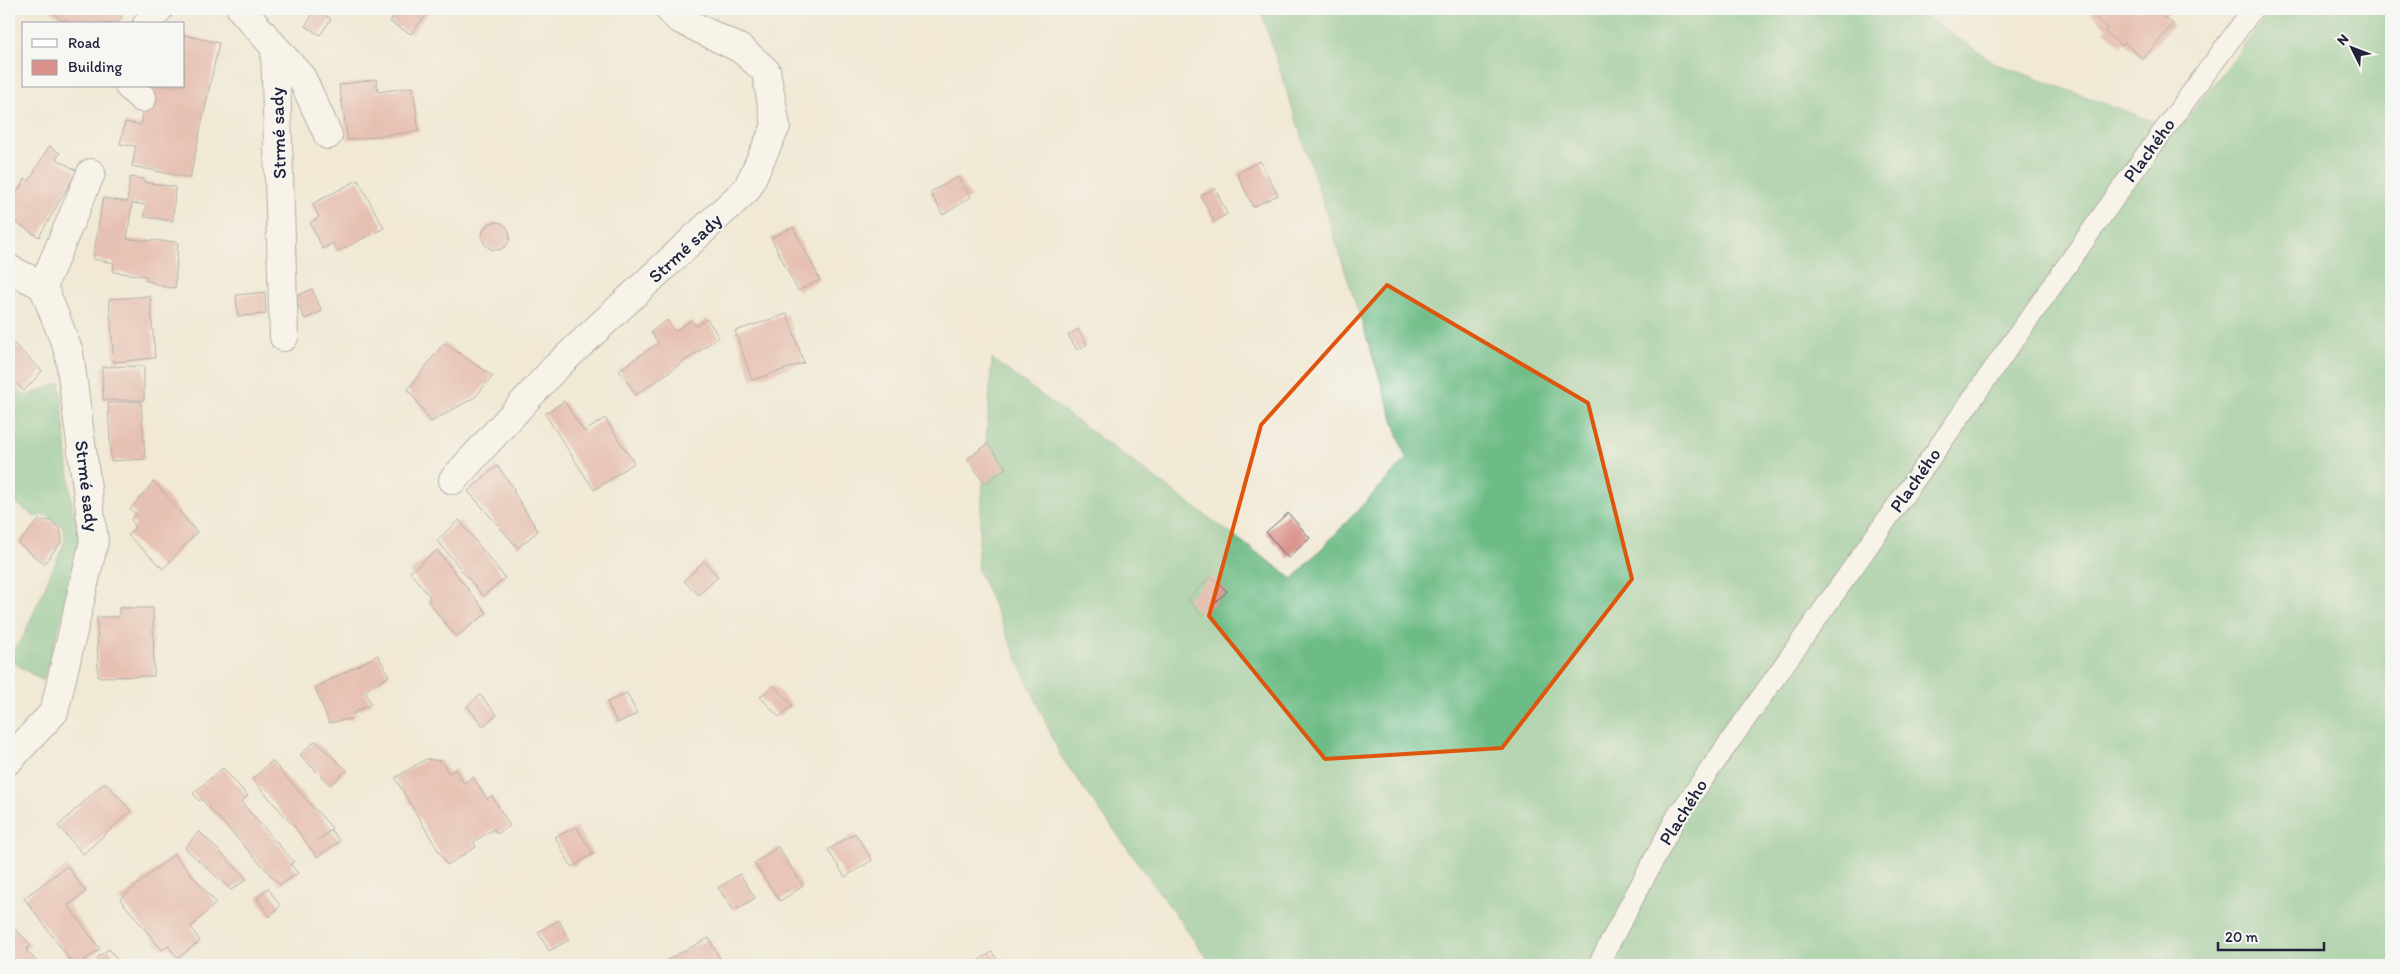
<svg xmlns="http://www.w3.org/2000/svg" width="2400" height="974" viewBox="0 0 2400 974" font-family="Itim,sans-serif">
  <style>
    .forest { fill: #6dbc85; stroke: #486f60 }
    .building { fill: #da918a }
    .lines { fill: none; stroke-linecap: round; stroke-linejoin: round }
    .service-casing { stroke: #6a6871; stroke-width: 22 }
    .minor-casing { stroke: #6a6871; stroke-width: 30 }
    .service { stroke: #fff; stroke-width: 20 }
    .minor { stroke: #fff; stroke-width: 28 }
    .marked { fill: none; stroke: #de560e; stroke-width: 4; stroke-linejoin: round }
    .labels { text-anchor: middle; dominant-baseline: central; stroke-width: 4.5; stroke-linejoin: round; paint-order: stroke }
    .street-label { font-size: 19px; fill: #22223b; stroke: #f6f6f2 }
  </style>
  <rect width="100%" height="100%" fill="#f6f6f2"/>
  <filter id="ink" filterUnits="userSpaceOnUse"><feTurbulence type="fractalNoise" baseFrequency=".02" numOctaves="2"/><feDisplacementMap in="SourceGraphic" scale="10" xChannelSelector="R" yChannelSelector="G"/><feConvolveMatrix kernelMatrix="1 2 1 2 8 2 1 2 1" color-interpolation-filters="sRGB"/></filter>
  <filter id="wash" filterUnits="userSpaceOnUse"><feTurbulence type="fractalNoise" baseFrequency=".0096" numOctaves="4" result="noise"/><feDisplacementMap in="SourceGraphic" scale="20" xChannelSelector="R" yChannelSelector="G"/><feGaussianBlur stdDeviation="1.12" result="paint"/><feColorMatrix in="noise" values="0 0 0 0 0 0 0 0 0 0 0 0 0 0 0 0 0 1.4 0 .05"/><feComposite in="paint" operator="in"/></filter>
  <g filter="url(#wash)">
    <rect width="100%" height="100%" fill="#f1e9d5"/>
    <g class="forest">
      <path d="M1260,9H1915L1997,64L2177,130L2273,9H2391V965H1212L1061,757L977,568L992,359L1293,579L1406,459Z"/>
      <path d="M9,381L26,396L60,383L72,507L86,537L43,681L9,660V654L22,639L65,541L63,528L46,515L35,517L9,498Z"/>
    </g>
    <g id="blocks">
      <g class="building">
        <path d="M49,9H112L122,17L116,24H71L65,18L63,21Z"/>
        <path d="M316,9L331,19L320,35L305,26Z"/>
        <path d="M398,9H431L411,34L390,22Z"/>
        <path d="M2086,9H2171L2164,17L2173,24L2143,59L2124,42L2122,46L2104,31L2107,28Z"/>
        <path d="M184,35L219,43L190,178L132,166L136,146L120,144L125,122L141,125L148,86H184Z"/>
        <path d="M376,79L378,92L413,87L419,131L348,140L339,85Z"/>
        <path d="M49,146L60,153L56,159L77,171L39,237L9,218V205L25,179L29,181Z"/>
        <path d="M1260,161L1278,195L1253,207L1237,173Z"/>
        <path d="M130,177L144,179V182L175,187L173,221L144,217L146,205L132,203L127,239L178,242L175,288L164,287L145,280L146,276L113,272L114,263L93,259L103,198L127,202Z"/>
        <path d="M958,177L971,197L943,215L930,192Z"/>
        <path d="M358,180L384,228L337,252L333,243L323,249L310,223L319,217L312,204Z"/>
        <path d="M1215,188L1227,214L1214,222L1201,196Z"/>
        <circle cx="496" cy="236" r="14"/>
        <path d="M793,227L820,280L798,291L771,238Z"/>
        <path d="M312,289L322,311L305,319L294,297Z"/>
        <path d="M265,292L266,314L238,316L236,295Z"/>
        <path d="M150,296L155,358L114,362L109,299Z"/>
        <path d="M787,314L804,363L752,380L735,331Z"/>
        <path d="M707,319L719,337L636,395L619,370L658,343L651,332L667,320L675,331L691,320L696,326Z"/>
        <path d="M1078,329L1087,344L1077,350L1068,335Z"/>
        <path d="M9,339L42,371L24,391L9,377Z"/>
        <path d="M444,343L493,376L475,397L431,422L408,389Z"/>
        <path d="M144,366V400H103L102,367Z"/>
        <path d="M141,401L145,459L111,461L108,403Z"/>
        <path d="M564,401L584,432L605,418L634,463L594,490L545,414Z"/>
        <path d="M988,444L1006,468L985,483L967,459Z"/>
        <path d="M497,466L515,490L513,491L538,531L518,548L468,491Z"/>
        <path d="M154,481L197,532L163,569L128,535L136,526L131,520L136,514L130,509Z"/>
        <path d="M1288,513L1310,538L1288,558L1266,532Z"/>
        <path d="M39,520L51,521L60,529L62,541L44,564L18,543Z"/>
        <path d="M459,520L505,578L483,596L437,540Z"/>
        <path d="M437,550L487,613L456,637L428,601L430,597L410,572Z"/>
        <path d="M704,561L718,577L699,595L684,581Z"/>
        <path d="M1211,576L1227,591L1202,616L1188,599Z"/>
        <path d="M119,608H153L154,676L98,677L97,617H119Z"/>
        <path d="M378,655L389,676L365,691L371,704L353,713L355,718L329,723L315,688Z"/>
        <path d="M773,685L792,705L779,717L760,697Z"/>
        <path d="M627,693L637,714L617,723L607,702Z"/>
        <path d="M480,695L497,715L483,726L467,706Z"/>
        <path d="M315,741L347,770L330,785L300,755Z"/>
        <path d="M426,759L441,761L449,773L455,769L464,783L473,777L487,799L492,796L510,826L497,834L494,829L476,840L474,842L476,847L447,865L395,778Z"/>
        <path d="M272,761L332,828L318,841L331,830L340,841L317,857L293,825L252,779Z"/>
        <path d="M223,768L248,796L241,802L294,862L290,864L298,873L280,885L201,799L199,801L193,793Z"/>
        <path d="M105,782L131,811L83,854L58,826Z"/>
        <path d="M577,827L593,854L572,867L555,837Z"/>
        <path d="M199,831L247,879L231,890L185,848Z"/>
        <path d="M855,833L872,860L845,877L828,850Z"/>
        <path d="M778,847L803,886L780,901L754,863Z"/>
        <path d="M174,854L216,903L191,927L200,941L178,958L168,946L162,950L120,899Z"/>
        <path d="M67,866L86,892L68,905L100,949L78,965H74L24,898Z"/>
        <path d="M740,874L755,898L734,911L718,888Z"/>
        <path d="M268,888L280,906L269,917L257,898Z"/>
        <path d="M559,920L569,940L549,951L538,932Z"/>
        <path d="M15,929L31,945L26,950L40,965H9V934Z"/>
        <path d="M709,938L723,965H657Z"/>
        <path d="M109,949L121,965H102L97,958Z"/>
        <path d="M992,952L1001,965H971Z"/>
      </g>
    </g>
  </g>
  <g filter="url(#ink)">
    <use href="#blocks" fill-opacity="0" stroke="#6a6871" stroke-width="1"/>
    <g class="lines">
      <defs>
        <path id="service" d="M1598,965L1677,816L2128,179L2253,9"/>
        <g id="minor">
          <path d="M241,9L302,78L328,135"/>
          <path d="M147,24L159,9"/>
          <path d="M275,48L284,337"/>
          <path d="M129,86L142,98"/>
          <path d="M9,269L43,286L69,352L94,541L54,712L9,760"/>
          <path d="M43,286L91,173"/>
          <path d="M453,480L555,368L747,189L776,126L766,71L741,49L679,19L669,9"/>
        </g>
      </defs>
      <use href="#service" class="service-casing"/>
      <use href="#minor" class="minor-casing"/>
      <use href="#service" class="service"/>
      <use href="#minor" class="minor"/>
    </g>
  </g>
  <path d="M0 0H2400V974H0ZM1387,285L1588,403L1632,579L1502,748L1325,759L1209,616L1261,425Z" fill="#f1e9d5" fill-opacity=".55" fill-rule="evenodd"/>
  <path class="marked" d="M1387,285L1588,403L1632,579L1502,748L1325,759L1209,616L1261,425Z"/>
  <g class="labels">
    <g class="street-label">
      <text transform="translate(278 133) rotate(-92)">Strmé sady</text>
      <text transform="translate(2149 150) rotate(-54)">Plachého</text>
      <text transform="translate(685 248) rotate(-43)">Strmé sady</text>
      <text transform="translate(1915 480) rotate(-55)">Plachého</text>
      <text transform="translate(87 486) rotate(83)">Strmé sady</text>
      <text transform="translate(1683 812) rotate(-58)">Plachého</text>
    </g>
  </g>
  <rect width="2400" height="974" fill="none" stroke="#f6f6f2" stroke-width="30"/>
  <rect x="22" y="22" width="162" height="65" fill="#f6f6f2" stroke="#a1a1a9"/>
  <rect x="32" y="39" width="25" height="8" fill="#ffffff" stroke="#a1a1a9"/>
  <text x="68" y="48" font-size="15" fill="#22223b">Road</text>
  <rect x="32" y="60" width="25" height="15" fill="#da918a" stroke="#a1a1a9"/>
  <text x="68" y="72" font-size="15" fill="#22223b">Building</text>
  <g transform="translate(2352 48) rotate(312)" stroke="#f6f6f2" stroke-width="4" paint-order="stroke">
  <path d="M0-4L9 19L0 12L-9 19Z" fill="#22223b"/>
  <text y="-8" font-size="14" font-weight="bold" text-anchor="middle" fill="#22223b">N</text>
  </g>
  <path d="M2218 942v8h106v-8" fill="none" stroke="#22223b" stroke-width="2.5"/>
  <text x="2225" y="942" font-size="15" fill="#22223b" stroke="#f6f6f2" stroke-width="4" paint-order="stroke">20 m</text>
</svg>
